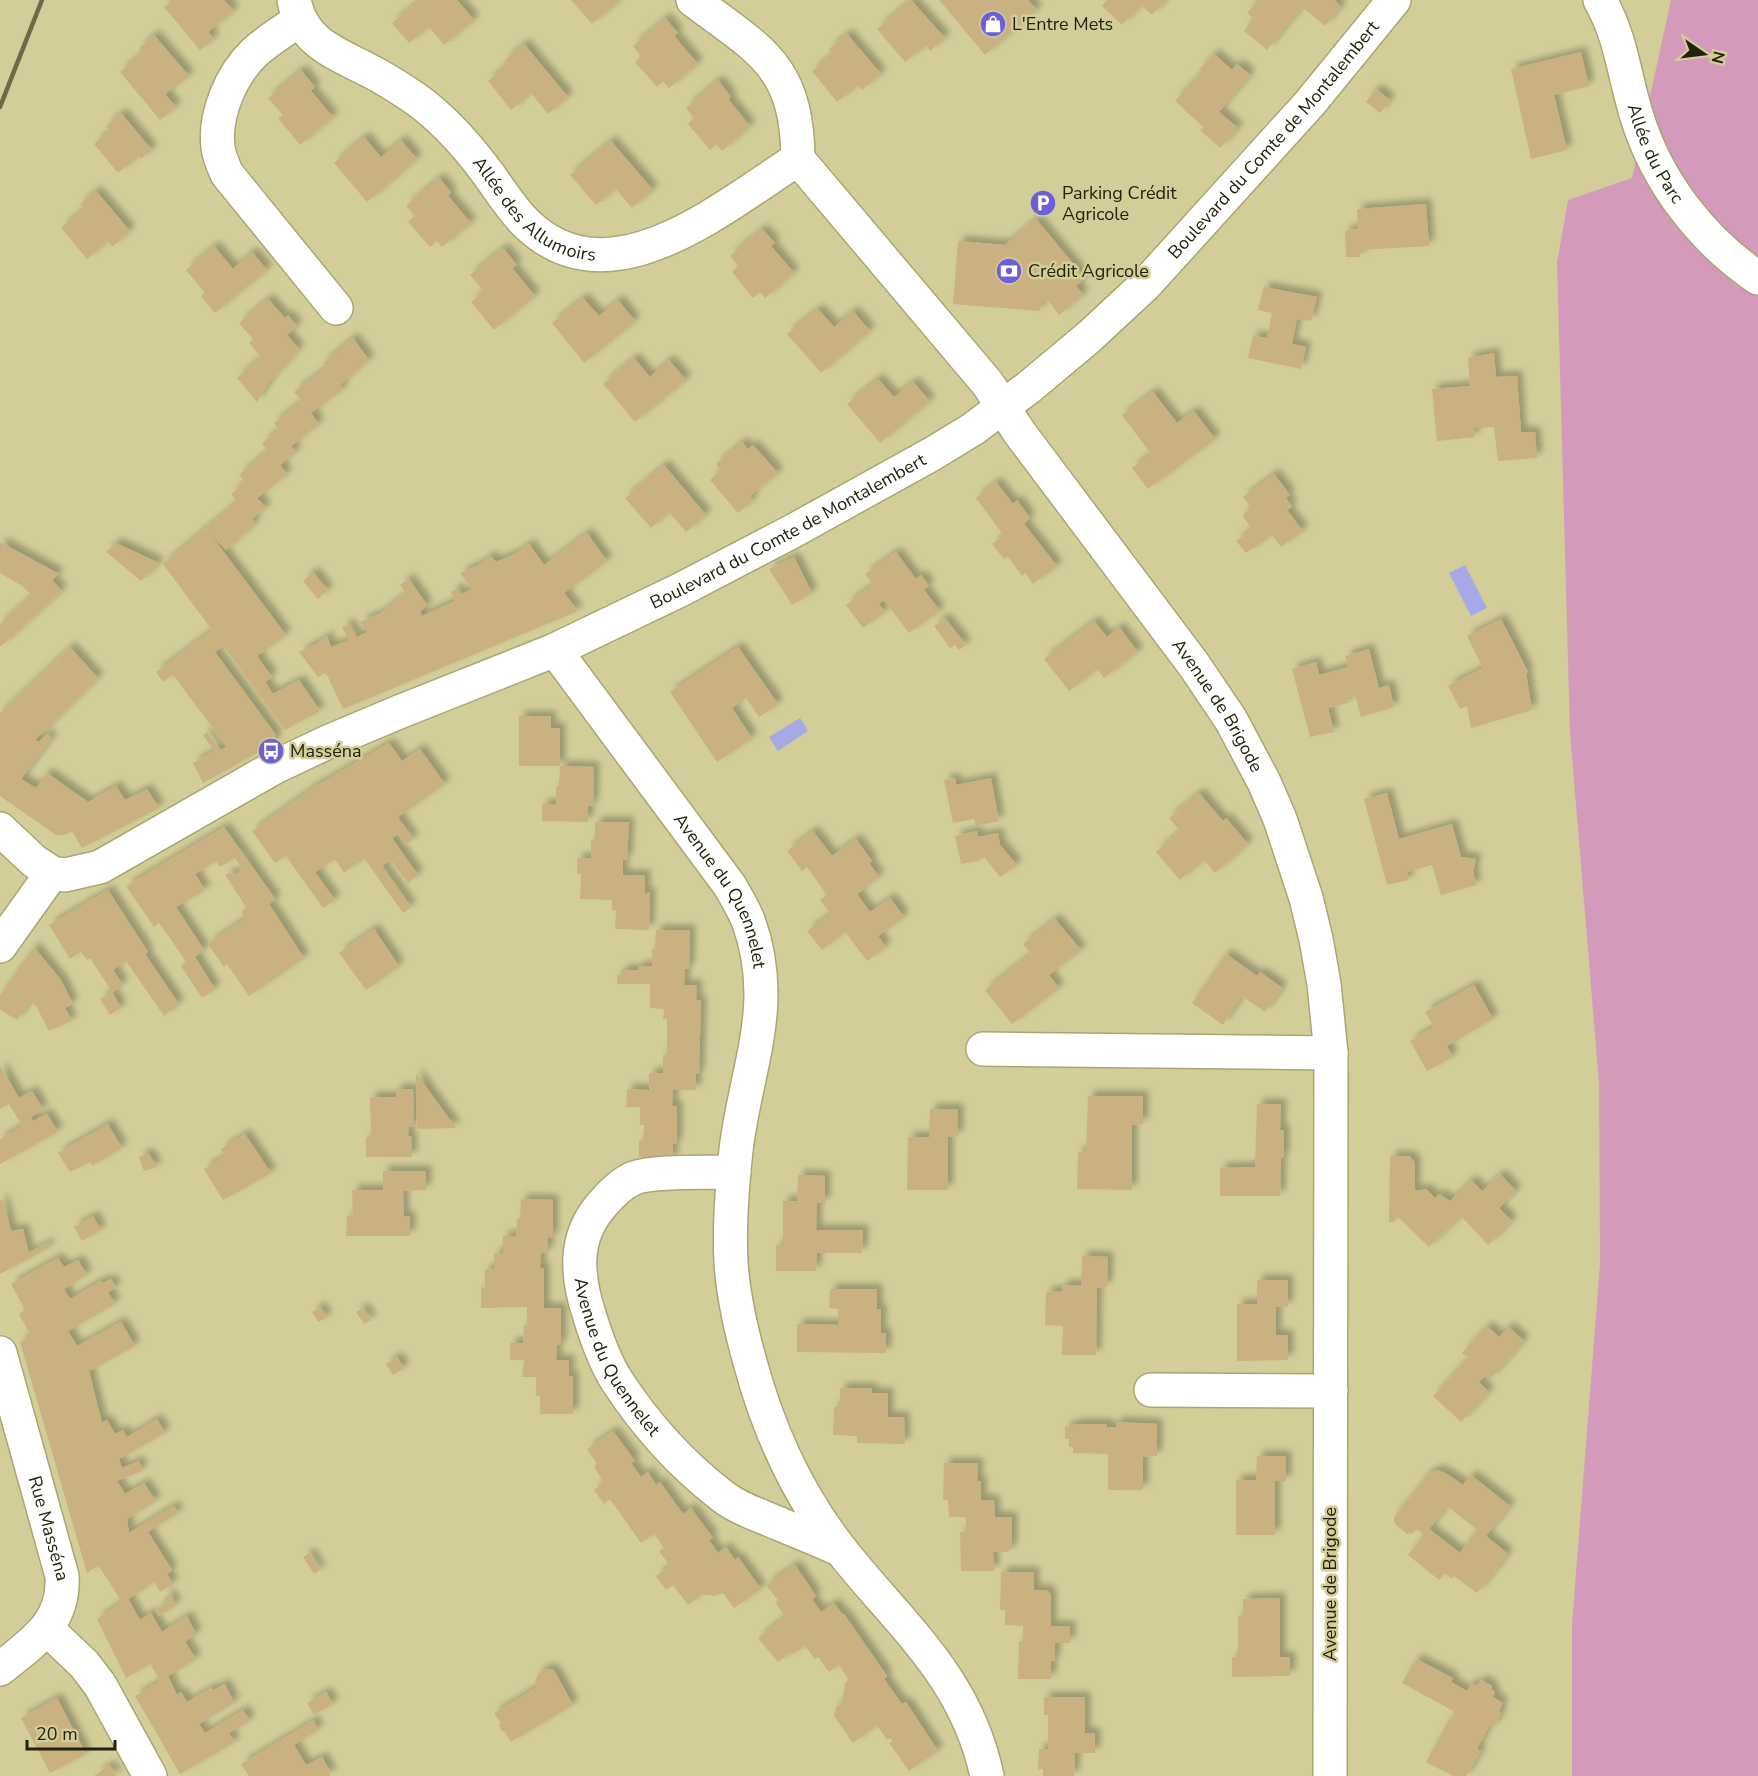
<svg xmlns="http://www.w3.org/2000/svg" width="1758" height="1776" viewBox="0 0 1758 1776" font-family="'Nunito Sans',sans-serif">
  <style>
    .green { fill: #d49abc }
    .water { fill: #a7a8e6 }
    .building { fill: #cab181; fill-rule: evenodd; filter: url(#shadow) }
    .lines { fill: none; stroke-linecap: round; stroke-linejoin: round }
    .street-casing { stroke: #aaa672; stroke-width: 36 }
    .secondary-casing { stroke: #aaa672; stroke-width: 36 }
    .street { stroke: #fff; stroke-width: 33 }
    .secondary { stroke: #fff; stroke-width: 33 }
    .rail { stroke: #6d6a47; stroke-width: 4.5 }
    .labels { text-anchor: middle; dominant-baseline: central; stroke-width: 5; stroke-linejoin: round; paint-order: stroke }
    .poi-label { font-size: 18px; fill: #24220d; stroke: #d3ce99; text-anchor: start }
    .street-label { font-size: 18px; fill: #24220d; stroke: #d3ce99 }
  </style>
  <defs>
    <filter id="shadow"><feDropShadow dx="5.5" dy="-5.5" stdDeviation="3" flood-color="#0004"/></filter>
  </defs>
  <rect width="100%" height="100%" fill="#d3ce99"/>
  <path class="green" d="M1671,0H1758V1776H1572V1625L1600,1263L1599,1083L1570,733L1557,263L1568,200L1632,178Z"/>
  <g class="water">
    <path d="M1465,565L1487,608L1471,616L1449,573Z"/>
    <path d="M800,718L808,731L778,751L769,737Z"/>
  </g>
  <g class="building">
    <path d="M172,0H224L234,11L208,32L214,39L200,50L164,7Z"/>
    <path d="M420,0H457L474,20L444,45L429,27L409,43L392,23Z"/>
    <path d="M571,0H620L592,24Z"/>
    <path d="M911,0L945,38L930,51L926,45L905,62L877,29Z"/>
    <path d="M939,0H1028L1037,10L985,55Z"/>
    <path d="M1107,0H1166L1152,15L1141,5L1122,25L1102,6Z"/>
    <path d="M1259,0H1335L1341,7L1325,26L1302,7L1267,50L1244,31L1253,18L1247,13Z"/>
    <path d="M665,18L678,33L674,36L698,64L669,88L663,81L657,87L635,62L641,56L633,46Z"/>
    <path d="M847,34L881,74L862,90L858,85L837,102L812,71L833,54L829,49Z"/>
    <path d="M154,35L189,76L165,94L176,107L160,120L120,72L143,52L139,48Z"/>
    <path d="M524,44L568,97L548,114L531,93L511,110L488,81L507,65L504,61Z"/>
    <path d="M1581,52L1589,86L1554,95L1567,150L1531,159L1511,69Z"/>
    <path d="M1214,54L1232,70L1237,64L1250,75L1219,112L1238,128L1220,148L1200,130L1203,127L1175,101L1202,71L1200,69Z"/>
    <path d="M301,70L315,87L311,91L333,117L300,145L278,118L283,115L268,98Z"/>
    <path d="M718,80L731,97L728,99L750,126L722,151L716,144L710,150L688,124L694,118L686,108Z"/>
    <path d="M1376,89L1390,100L1380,113L1366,102Z"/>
    <path d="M121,113L152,150L141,159L138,156L118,173L94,144L110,131L106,126Z"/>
    <path d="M364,137L381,157L401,140L417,159L367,202L334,163Z"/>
    <path d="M611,141L653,190L632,208L616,189L596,205L570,175Z"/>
    <path d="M439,178L451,192L448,196L471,223L442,247L437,241L430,247L408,222L415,216L406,206Z"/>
    <path d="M96,191L130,231L112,247L108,241L87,259L61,228L84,209L80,204Z"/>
    <path d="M1426,204L1429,246L1360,250V257H1346L1345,231L1358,229L1357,209Z"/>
    <path d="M1036,219L1085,278L1076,286L1083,295L1059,315L1047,299L1041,303L1040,311L953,304L958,241L1005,245Z"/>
    <path d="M762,229L775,243L771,246L794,273L765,298L760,292L753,298L732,272L738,266L730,256Z"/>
    <path d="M214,246L233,269L252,252L267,270L215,313L201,296L205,293L186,270Z"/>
    <path d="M503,248L517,265L512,268L535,296L494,330L471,302L484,291L470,275Z"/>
    <path d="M1264,287L1317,297L1311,321L1297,319L1292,344L1306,347L1301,369L1248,358L1253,336L1267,338L1272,313L1258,310Z"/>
    <path d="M583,298L599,316L618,300L635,321L584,363L552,323Z"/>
    <path d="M268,299L285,318L288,315L297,326L287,335L299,349L269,382L257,402L237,378L261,357L249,343L253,339L239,323Z"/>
    <path d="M818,309L834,327L853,311L870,331L821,373L787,334Z"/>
    <path d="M353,338L369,360L340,385L343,389L311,413L319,424L291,446L296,452L280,465L287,474L257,498L266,508L252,519L255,524L226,550L208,531L286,635L257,656L272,677L265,682L273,694L299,680L320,711L285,730L223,646L215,652L276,735L274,743L203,783L193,763L214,751L203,735L207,732L220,750L227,747L173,675L163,682L156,672L212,630L163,564L237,502L231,494L245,482L239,475L268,451L262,443L279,430L274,423L302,401L294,392L327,367L323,363Z"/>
    <path d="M1494,353L1496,377L1517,376L1521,432H1535L1537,458L1498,461L1494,427L1474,428L1475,437L1437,441L1432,389L1470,386L1468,358Z"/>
    <path d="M634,358L650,377L669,360L686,380L635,422L603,384Z"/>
    <path d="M878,379L894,397L913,382L930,401L880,443L847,404Z"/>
    <path d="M1153,392L1177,423L1194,411L1215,439L1148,489L1132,468L1151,454L1122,415Z"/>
    <path d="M742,442L748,449L753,445L778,473L750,496L753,500L738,513L710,480L721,471L716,464Z"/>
    <path d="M664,465L706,515L686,532L669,512L651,528L625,498Z"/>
    <path d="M1274,474L1290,495L1286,498L1292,507L1287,510L1303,531L1281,547L1272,535L1246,553L1236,541L1252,529L1242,515L1251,508L1243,497Z"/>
    <path d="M996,482L1013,504L1017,500L1030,518L1024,524L1057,566L1033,584L1025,573L1022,576L1008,557L1004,559L992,544L1004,536L976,498Z"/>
    <path d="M587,533L607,561L564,593L578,611L343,709L326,673L318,677L299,652L316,644L327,636L331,647L349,640L342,627L349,624L357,637L368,632L360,622L379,614L406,593L400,585L409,579L427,605L420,612L422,616L455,601L451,592L458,588L461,594L472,589L460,573L477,566L491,556L496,562L515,554L529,544L544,565Z"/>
    <path d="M0,542L59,574L52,580L62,591L0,647V624L32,595L22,586L0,573Z"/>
    <path d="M116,543L159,563L141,581L106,552Z"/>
    <path d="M896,552L916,579L921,575L929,586L924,590L940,611L909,633L884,600L879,604L885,612L863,628L846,605L873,584L865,574Z"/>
    <path d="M794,557L812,593L792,605L769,569Z"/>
    <path d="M313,572L328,590L318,599L303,581Z"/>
    <path d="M945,618L966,645L959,650L955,645L950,648L934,626Z"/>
    <path d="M1501,619L1528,672L1526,673L1532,710L1471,728L1467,706L1460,709L1448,686L1483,668L1467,636Z"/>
    <path d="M1094,621L1107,637L1119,627L1138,652L1104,678L1097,669L1069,691L1044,659Z"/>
    <path d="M70,647L98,678L35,740L39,742L47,734L52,738L21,779L36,788L47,773L88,802L116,786L125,800L147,789L159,808L82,848L72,831L64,835H56L0,796V713Z"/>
    <path d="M738,647L778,704L759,717L746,698L732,708L752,738L717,762L670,692Z"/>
    <path d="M1369,649L1379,688L1389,685L1394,707L1361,717L1355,695L1347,697L1348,703L1328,708L1334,732L1310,737L1292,669L1316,662L1319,675L1348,667L1345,656Z"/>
    <path d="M519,716H551V728H560V766L594,767L593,806H588V822L542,821V804H556V786H559L560,766H519Z"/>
    <path d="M389,743L402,761L420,749L445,784L398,817L413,839L406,845L398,834L392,838L418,875L408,883L391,860L382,866L411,907L403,913L364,858L344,873L335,859L315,872L335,900L323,908L286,856L275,863L252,831L314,787Z"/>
    <path d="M955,778L956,785L991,778L999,821L976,826L974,819L953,823L944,780Z"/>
    <path d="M1199,793L1223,821L1226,818L1248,844L1215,873L1204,860L1180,880L1156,852L1180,831L1169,818Z"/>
    <path d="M1387,793L1399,839L1452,824L1461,857L1476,859L1473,872L1476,885L1441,895L1432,865L1407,872L1409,880L1387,885L1364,799Z"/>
    <path d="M595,822H629L627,860H623V875H645V894L650,892L649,930L615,929L616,910H612V900L580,899L581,874H577V858H591V840H595Z"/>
    <path d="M224,827L276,900L269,904L304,958L249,996L227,964L224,967L208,944L246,918L241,912L246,907L225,875L231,872L233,876L242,869L235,858L220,867L216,861L195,874L205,890L176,907L204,950L195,957L215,989L202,998L181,966L186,962L170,938L159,923L154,927L126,886Z"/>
    <path d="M813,831L832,856L856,839L872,861L869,863L879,877L857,894L870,912L890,898L904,917L878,936L886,947L867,961L845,932L822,950L807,931L831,914L820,900L827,895L807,867L802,871L787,851Z"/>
    <path d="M977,831L978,837L998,833L1000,845L1017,865L1000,877L984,857L978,861L961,864L955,836Z"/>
    <path d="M108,890L148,952L145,954L179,1004L164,1016L126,961L113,970L123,985L112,992L90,958L87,960L81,952L70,959L49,925Z"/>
    <path d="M1055,919L1081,950L1049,975L1059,988L1012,1024L985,990L1031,954L1023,944Z"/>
    <path d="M374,929L399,966L366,990L339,953Z"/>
    <path d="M656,930H690L689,969H685L684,985H697L696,1001L701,1000L699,1074H696V1090H673L672,1106H677V1144H673V1160H646V1157H639V1141H644V1125H640V1107H626L627,1089L649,1090V1073H663V1055H667V1019H663L664,1009L650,1008V984H617V975H622V970H638V967L652,966V949H655Z"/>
    <path d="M34,947L61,980L73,1004L65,1008L72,1021L49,1031L36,1006L30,1001L17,1020L0,1010V995Z"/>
    <path d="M1226,954L1257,976L1260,972L1282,988L1265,1012L1242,996L1223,1025L1192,1003Z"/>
    <path d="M1474,985L1493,1019L1447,1046L1453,1057L1427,1071L1410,1041L1434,1027L1425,1012Z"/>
    <path d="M112,992L121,1008L110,1015L100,999Z"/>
    <path d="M0,1065L19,1098L32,1091L43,1109L31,1117L33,1121L47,1114L58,1132L0,1164V1139L22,1126L9,1104L0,1109Z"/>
    <path d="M416,1073L437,1102L456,1128L417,1129Z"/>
    <path d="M396,1089H413L414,1127H409L408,1136H411L412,1157H366V1137H371L370,1097H396Z"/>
    <path d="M1088,1096H1143V1124L1132,1125V1190L1077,1189L1078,1152L1086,1151Z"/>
    <path d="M1257,1104H1281L1280,1130H1284V1158L1281,1157L1280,1196H1220V1168L1255,1167Z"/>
    <path d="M930,1109H958V1136L948,1137V1190H907L908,1137H929Z"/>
    <path d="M108,1124L122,1148L92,1166L90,1162L70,1172L58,1153Z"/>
    <path d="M245,1134L271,1173L223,1200L204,1169L225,1156L221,1149Z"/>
    <path d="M148,1153L157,1167L144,1171L139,1157Z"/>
    <path d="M1390,1156H1409L1415,1162V1189L1417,1191L1426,1189L1435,1198L1439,1194L1450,1201L1471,1180L1482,1191L1500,1174L1516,1191L1499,1208L1512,1221L1488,1245L1461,1216L1429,1247L1398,1217L1394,1222H1389Z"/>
    <path d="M383,1171H426V1190L403,1191L404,1217L410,1216V1236H346L347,1216H353L352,1190H383Z"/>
    <path d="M798,1175L825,1176V1203H817L816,1230H863L862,1253H817L816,1271H776V1245H783V1201H797Z"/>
    <path d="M521,1199L553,1200V1238L548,1237V1253H541L540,1268H544V1308H561V1345H557L556,1360H569V1377L573,1376V1414H540V1396H536V1377H522L524,1360H510V1343H523L524,1325L527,1326V1307L481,1308V1287L485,1288V1269L494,1270V1253H503V1236H516L517,1219L520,1218Z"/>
    <path d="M0,1200H3L11,1231L23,1229L29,1253L48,1243L50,1247L0,1274Z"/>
    <path d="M93,1216L101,1230L82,1241L74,1227Z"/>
    <path d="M1082,1256L1108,1257L1107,1287L1097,1288L1096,1355H1062L1063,1326L1045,1325L1046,1292L1062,1291L1063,1285H1081Z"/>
    <path d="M58,1258L64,1267L78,1260L87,1275L64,1289L70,1299L101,1281L103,1283L111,1279L116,1288L108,1292L115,1304L68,1331L77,1346L121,1322L135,1346L89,1371L102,1423L107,1420L115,1434L123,1430L127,1437L157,1419L165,1433L119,1459L122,1468L139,1461L142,1471L117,1481L125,1494L144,1483L156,1501L127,1519L129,1533L174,1506L178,1513L148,1532L172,1570L167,1574L173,1584L160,1592L154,1582L128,1599L140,1620L151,1613L162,1632L187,1616L196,1634L185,1642L196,1659L168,1676L177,1695L181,1692L187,1702L211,1688L213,1690L225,1684L234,1703L199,1724L205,1733L243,1710L250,1721L229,1733L235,1742L180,1774L135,1696L160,1681L150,1664L126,1678L97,1619L122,1602L98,1565L87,1573L20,1342L31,1336L19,1314L25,1310L11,1284Z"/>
    <path d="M1257,1280H1288V1307H1276V1335H1288V1360L1237,1361V1304H1257Z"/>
    <path d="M830,1289H877V1309H881V1333H886V1353L797,1352V1324L838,1325V1309L829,1308Z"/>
    <path d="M320,1307L327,1318L318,1322L312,1312Z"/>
    <path d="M363,1308L371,1320L364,1324L356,1312Z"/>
    <path d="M1487,1326L1499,1337L1509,1327L1524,1341L1490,1379L1486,1375L1479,1382L1489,1392L1461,1422L1433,1396L1468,1358L1462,1353Z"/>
    <path d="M397,1357L404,1368L393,1375L386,1364Z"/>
    <path d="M840,1388H872V1393H888V1417H904L905,1444L857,1443V1436L833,1435L834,1407H840Z"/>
    <path d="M1116,1422L1157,1424V1456L1143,1457V1490H1108V1454L1073,1453V1447H1069V1439H1065V1427L1073,1426V1424H1107V1427H1116Z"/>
    <path d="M613,1431L635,1461L631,1463L641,1477L648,1472L656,1485L660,1482L683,1514L691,1508L713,1538L709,1540L718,1553L726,1547L735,1560L738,1557L761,1589L734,1608L723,1593L715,1596L702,1594L688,1605L673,1585L666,1590L656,1576L670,1566L659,1551L664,1548L654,1534L641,1543L610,1499L604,1504L594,1490L604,1482L594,1467L597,1464L587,1449Z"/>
    <path d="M1257,1456H1286V1481H1275V1535H1236V1480H1256Z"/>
    <path d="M944,1463H978L977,1481H981V1500H994L995,1517H1012V1548L1007,1552H993L994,1571H961L960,1532H966V1517H949L948,1500H943Z"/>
    <path d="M1438,1470L1447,1474L1463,1485L1471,1475L1510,1506L1486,1536L1508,1554L1477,1593L1454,1576L1452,1579L1445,1573L1439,1580L1408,1555L1424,1535L1417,1529L1413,1533L1407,1534L1396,1525L1394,1521V1517L1428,1474ZM1447,1506L1477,1530L1460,1553L1429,1529Z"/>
    <path d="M310,1553L320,1570L314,1574L303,1557Z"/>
    <path d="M795,1565L816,1596L812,1599L821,1612L834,1603L843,1615L844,1614L887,1676L884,1679L902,1704L906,1702L938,1751L909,1771L889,1743L893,1741L890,1738L887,1740L877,1725L853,1743L834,1716L836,1707L842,1703L845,1683L849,1680L839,1665L829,1672L818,1657L815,1659L805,1646L793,1654L792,1652L778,1662L758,1638L785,1617L775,1602L778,1600L766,1585Z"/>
    <path d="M1001,1572H1034V1590H1047L1051,1595V1626H1070V1643H1055V1661H1051V1679H1018L1019,1641H1023V1626L1005,1625V1610H1000Z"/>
    <path d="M170,1594L176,1605L159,1616L155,1611L167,1603L164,1598Z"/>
    <path d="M1280,1598V1657H1290V1676L1232,1677V1657H1238V1616L1243,1615V1599Z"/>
    <path d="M1416,1659L1453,1678L1451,1682L1467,1691L1471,1683L1476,1686L1481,1680L1492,1686L1491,1689L1495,1692L1493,1697L1503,1703L1499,1711L1501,1713L1493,1728L1489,1726L1477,1749L1481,1751L1466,1776H1453L1426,1762L1449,1720L1450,1721L1455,1712L1402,1683Z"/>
    <path d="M545,1669L554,1670L573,1705L511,1742L504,1731L502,1732L499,1725L501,1724L494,1713L539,1686L535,1681L539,1673Z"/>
    <path d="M326,1692L333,1704L314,1715L307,1703Z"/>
    <path d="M1044,1697H1085V1733H1095V1753H1075L1074,1776H1043V1769H1038L1039,1749H1048V1715H1044Z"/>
    <path d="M57,1698L86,1754L50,1773L21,1718Z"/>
    <path d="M314,1720L318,1730L294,1745L306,1765L322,1757L331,1773L329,1774L330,1776H249L241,1764Z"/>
    <path d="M109,1765L117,1776H94Z"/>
  </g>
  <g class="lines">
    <defs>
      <g id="street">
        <path id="s1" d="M294,0C302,43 336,53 370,71C386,79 401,89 416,99C442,118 464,142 483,167C496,184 507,202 521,218C605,309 721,208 798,159"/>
        <path id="s2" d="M693,0C761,51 797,65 798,159L988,384L1019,432L1194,665L1231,720L1264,782L1280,819L1306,898L1316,939L1324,984L1331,1053L1330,1776"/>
        <path id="s3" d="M1600,0C1622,39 1624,76 1637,117C1657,182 1702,240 1758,278"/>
        <path d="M300,20C284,30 268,40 254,53C231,75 214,115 218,147C219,157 223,165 227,174L336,308"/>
        <path id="s4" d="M555,650L730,886C736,897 743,908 748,920C779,1005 746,1067 736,1150C732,1187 729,1225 731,1262C733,1295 741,1330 750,1362C768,1429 798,1495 841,1550C900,1625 966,1676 987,1776"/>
        <path d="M0,946L52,873"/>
        <path d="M983,1049L1331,1053"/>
        <path id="s5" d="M734,1172C710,1173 655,1170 634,1178C620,1184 609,1196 600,1207C573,1239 577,1277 589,1314C596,1337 604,1361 617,1381C645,1424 681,1464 721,1495C738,1509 762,1516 782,1525C802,1533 821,1541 841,1550"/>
        <path id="s6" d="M0,1353L62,1576C65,1623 33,1642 0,1669"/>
        <path d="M1151,1390L1331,1391"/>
        <path d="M47,1629L84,1664L100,1685L150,1776"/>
      </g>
      <g id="secondary">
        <path id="s7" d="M0,829L34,861L52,873L65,875L100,867L275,767L330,741L399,712L555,650L680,590L793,531L932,454L973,429L1028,388L1089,337L1146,284L1310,103L1394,0"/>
      </g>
    </defs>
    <use href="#street" class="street-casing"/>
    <use href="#secondary" class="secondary-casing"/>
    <use href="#street" class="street"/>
    <use href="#secondary" class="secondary"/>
    <path class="rail" d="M0,107L42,0"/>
  </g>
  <defs>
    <symbol id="shop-disc" viewBox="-11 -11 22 22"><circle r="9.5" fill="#6c5fd9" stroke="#d3ce99"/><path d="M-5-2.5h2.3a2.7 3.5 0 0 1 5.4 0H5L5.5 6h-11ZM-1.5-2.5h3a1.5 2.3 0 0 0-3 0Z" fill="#fff"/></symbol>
    <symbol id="parking-disc" viewBox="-11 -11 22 22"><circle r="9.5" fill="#6c5fd9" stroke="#d3ce99"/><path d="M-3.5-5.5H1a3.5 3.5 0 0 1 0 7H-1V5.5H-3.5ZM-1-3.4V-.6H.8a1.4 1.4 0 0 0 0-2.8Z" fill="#fff"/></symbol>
    <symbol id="bank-disc" viewBox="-11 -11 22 22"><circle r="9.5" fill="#6c5fd9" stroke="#d3ce99"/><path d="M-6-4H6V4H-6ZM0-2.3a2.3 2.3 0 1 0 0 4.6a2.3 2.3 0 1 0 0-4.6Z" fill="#fff"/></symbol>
    <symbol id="bus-disc" viewBox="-11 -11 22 22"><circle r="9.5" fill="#6c5fd9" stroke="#d3ce99"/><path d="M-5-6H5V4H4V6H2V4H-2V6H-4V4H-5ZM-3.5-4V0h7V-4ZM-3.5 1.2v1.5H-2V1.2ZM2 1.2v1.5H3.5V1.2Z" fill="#fff"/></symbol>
  </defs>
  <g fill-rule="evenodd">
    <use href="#shop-disc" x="978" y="9" width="30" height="30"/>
    <use href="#parking-disc" x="1028" y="188" width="30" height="30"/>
    <use href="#bank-disc" x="994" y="256" width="30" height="30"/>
    <use href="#bus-disc" x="256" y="736" width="30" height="30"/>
  </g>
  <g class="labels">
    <g class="poi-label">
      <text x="1012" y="24">L'Entre Mets</text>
      <text x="1062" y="193">Parking Crédit<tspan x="1062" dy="21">Agricole</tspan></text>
      <text x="1028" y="271">Crédit Agricole</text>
      <text x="290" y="751">Masséna</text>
    </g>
    <g class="street-label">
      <text stroke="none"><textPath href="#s7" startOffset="1514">Boulevard du Comte de Montalembert</textPath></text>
      <text stroke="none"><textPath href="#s3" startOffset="164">Allée du Parc</textPath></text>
      <text stroke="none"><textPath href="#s1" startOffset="328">Allée des Allumoirs</textPath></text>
      <text stroke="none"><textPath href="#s7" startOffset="884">Boulevard du Comte de Montalembert</textPath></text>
      <text stroke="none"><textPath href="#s2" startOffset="892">Avenue de Brigode</textPath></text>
      <text stroke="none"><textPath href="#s4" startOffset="294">Avenue du Quennelet</textPath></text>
      <text stroke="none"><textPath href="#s5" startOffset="309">Avenue du Quennelet</textPath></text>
      <text stroke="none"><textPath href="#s6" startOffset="182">Rue Masséna</textPath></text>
      <text transform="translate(1330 1584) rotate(-90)">Avenue de Brigode</text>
    </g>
  </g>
  <g transform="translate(1704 54) rotate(104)" stroke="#d3ce99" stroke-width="4.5" paint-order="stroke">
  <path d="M0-4.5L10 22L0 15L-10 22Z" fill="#24220d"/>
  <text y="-9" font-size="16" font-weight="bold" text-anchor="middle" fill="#24220d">N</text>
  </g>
  <path d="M27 1740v9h88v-9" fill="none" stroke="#24220d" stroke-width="3"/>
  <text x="36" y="1740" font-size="18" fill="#24220d" stroke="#d3ce99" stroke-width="4.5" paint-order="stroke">20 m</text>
</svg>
